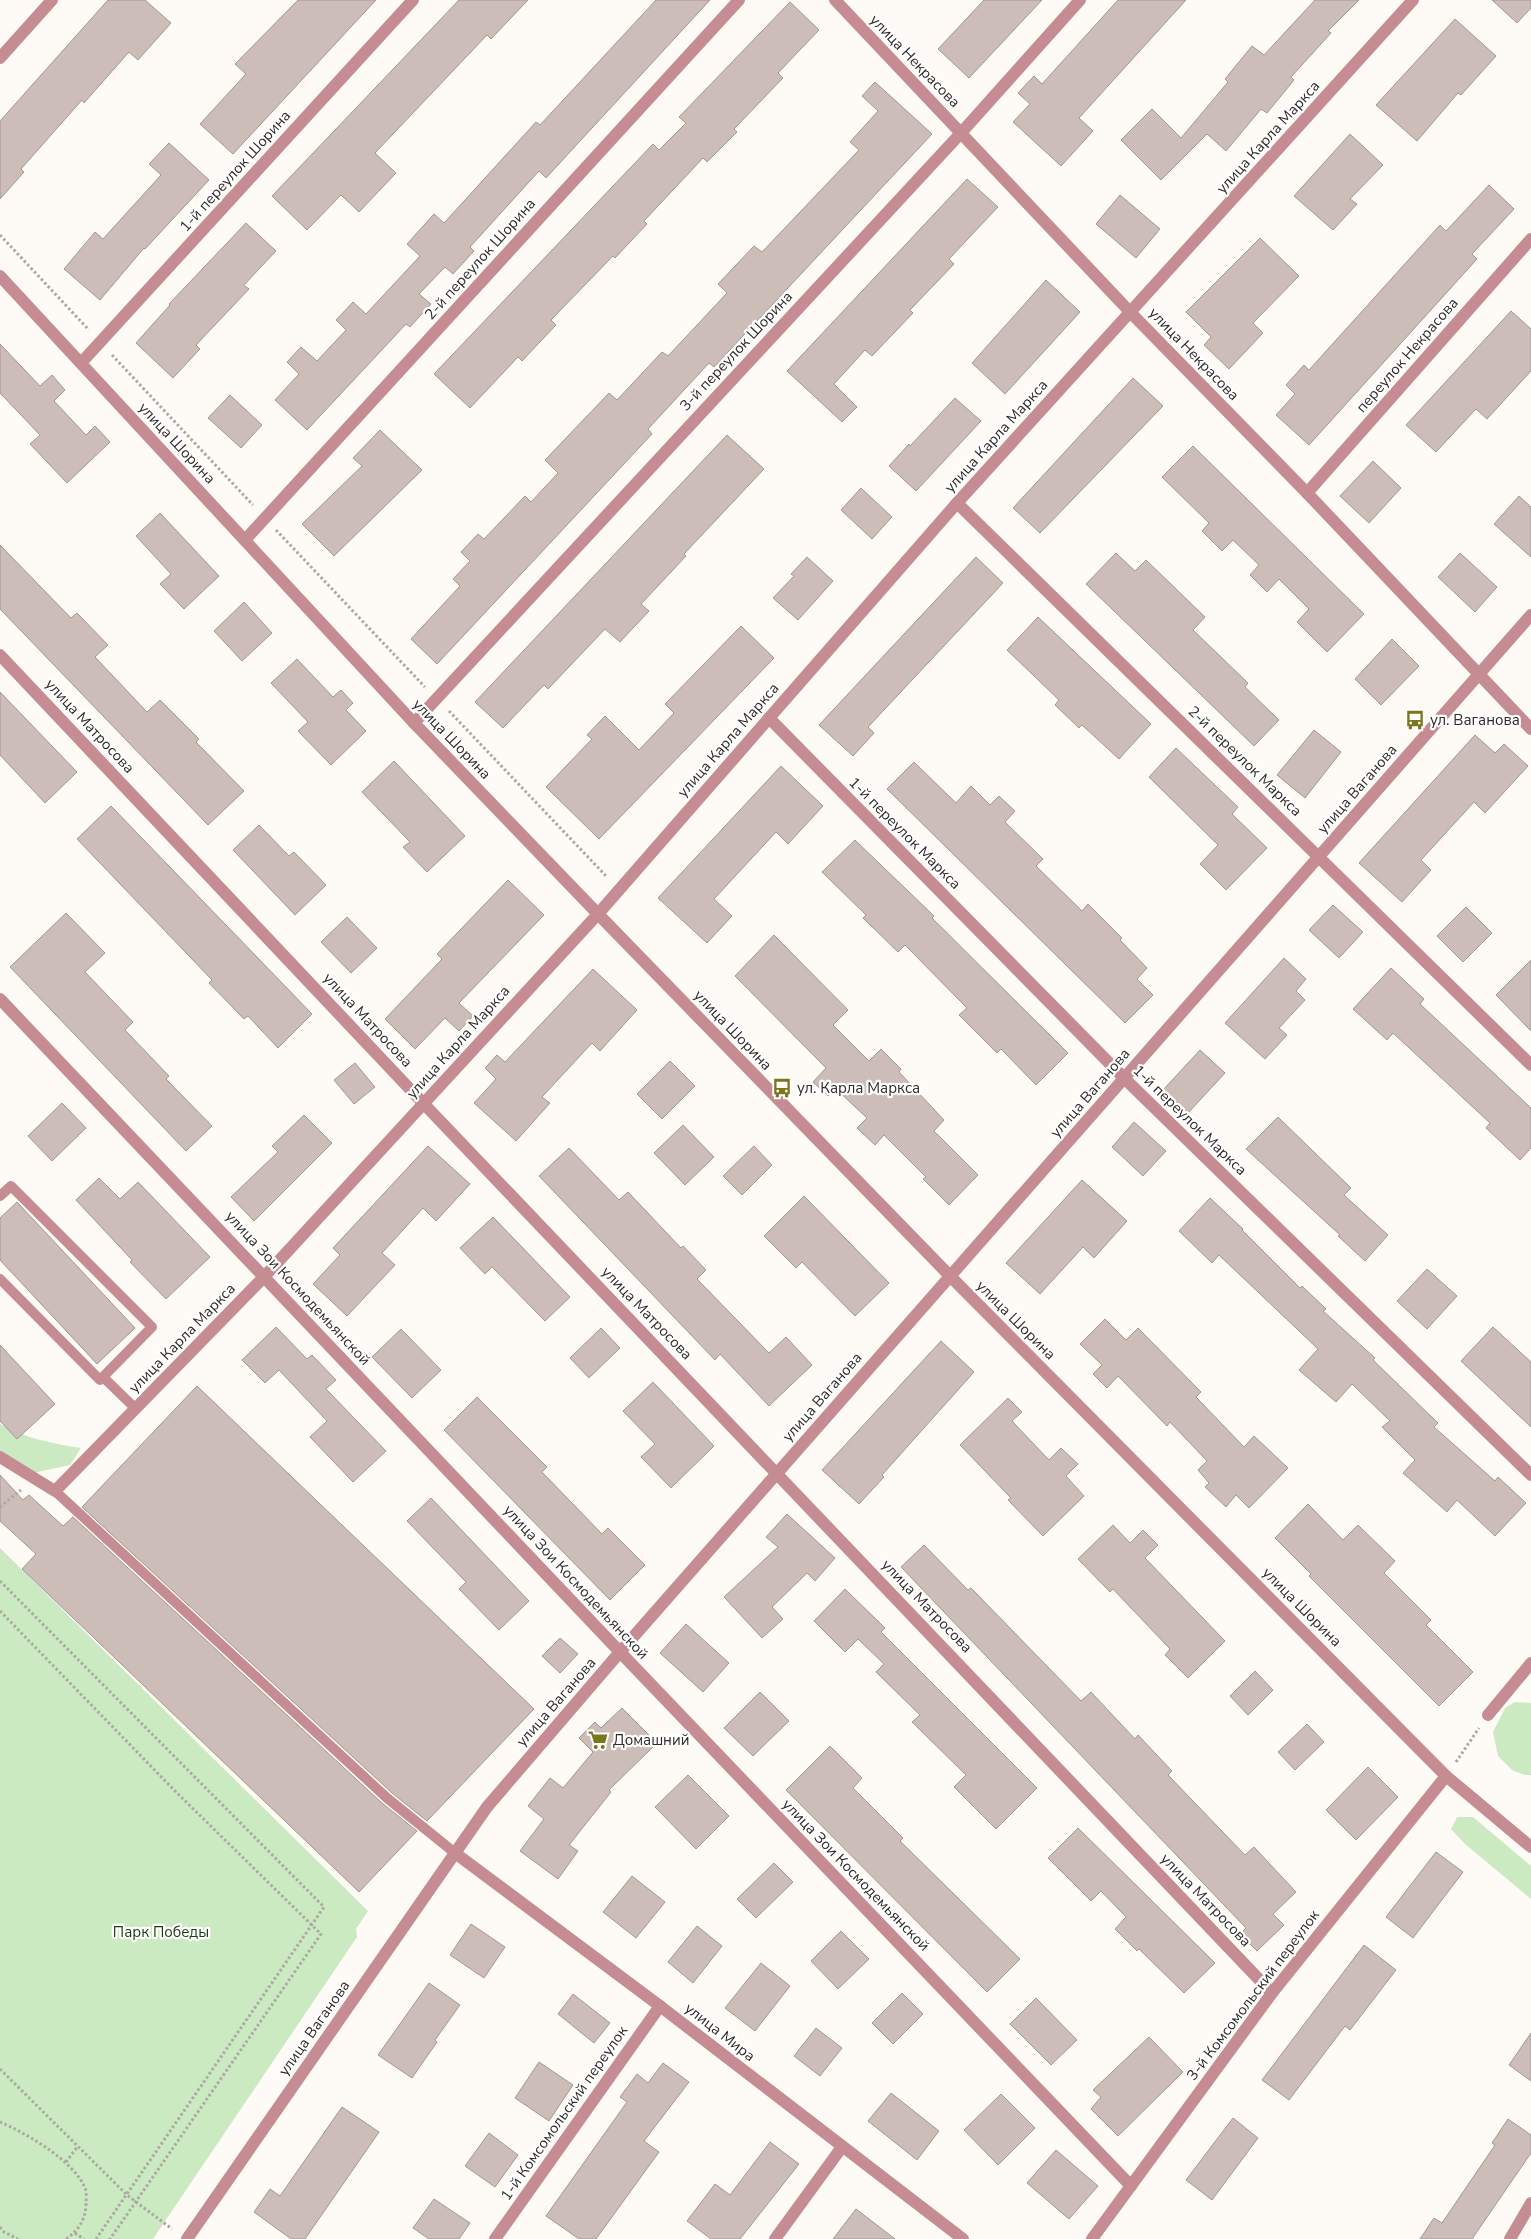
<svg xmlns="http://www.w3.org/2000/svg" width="1531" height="2239" viewBox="0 0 1531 2239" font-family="'Nunito Sans',sans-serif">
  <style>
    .green { fill: #cbeac1 }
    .building { fill: #cdbdb9; stroke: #a59692 }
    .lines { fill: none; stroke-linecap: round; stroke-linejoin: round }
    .path { stroke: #aca8a3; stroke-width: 3; stroke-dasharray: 2.5 2.5; stroke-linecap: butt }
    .service { stroke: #c68c93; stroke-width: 10 }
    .minor { stroke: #c68c93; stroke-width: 12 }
    .labels { text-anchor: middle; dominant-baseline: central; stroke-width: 4.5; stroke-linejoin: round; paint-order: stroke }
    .street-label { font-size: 15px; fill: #2f2b27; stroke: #fff }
    .poi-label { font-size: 15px; fill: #2f2b27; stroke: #fff; text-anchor: start }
    .park-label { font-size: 15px; fill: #1c3c11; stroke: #fff }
  </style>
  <rect width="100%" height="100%" fill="#fefaf5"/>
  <g class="green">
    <path d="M0,1424C25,1438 53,1444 81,1448L70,1465L33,1473L0,1461Z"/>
    <path d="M0,1548L368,1911L356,1929L357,1937L153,2239H0Z"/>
    <path d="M1515,1702L1531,1703V1775H1525L1512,1770L1498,1756L1493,1732L1505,1708Z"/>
    <path d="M1457,1817H1473L1531,1866V1899L1465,1844L1451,1829Z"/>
  </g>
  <g class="building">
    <path d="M108,0H145L171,23L138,60L129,52L84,103L82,100L21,169L24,172L0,199V121Z"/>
    <path d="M298,0H376L233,154L200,124L246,74L235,64Z"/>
    <path d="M459,0H528L491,39L487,35L375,153L396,173L359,212L341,195L307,230L272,196Z"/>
    <path d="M656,0H710L546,178L539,171L470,247L474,251L453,274L445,267L419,294L431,304L410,327L406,324L307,430L275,400L299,374L287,362L301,347L317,361L346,330L336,320L353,302L366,314L420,256L407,244L434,214L444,223L536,122L540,125Z"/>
    <path d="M984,0H1042L969,78L938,49Z"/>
    <path d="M1118,0H1186L1079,118L1093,131L1061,166L1013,122L1030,104L1018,93L1034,76L1042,84Z"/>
    <path d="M1315,0H1359L1328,31L1331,33L1291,77L1294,80L1267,113L1261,109L1226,151L1207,134L1161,180L1121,140L1152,109L1181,138L1228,82L1225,79L1252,46L1264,55Z"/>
    <path d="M1492,0H1531V8L1517,23Z"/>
    <path d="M790,2L819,30L778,73L783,78L734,129L737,132L707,162L703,158L644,221L647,224L615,258L613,256L551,320L556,325L522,361L518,357L470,408L434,374L653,144L659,150L686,123L679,117Z"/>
    <path d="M1455,19L1496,56L1461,95L1458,93L1417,141L1376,105Z"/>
    <path d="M875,82L932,134L714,367L709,363L648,429L652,434L437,664L411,639L460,586L453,579L470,561L461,552L478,534L484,539L525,496L531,502L558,473L545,460L609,393L617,400L662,352L668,356L727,293L718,284L754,246L762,252L859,150L850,142L878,111L862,96Z"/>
    <path d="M1350,134L1383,165L1350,199L1357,204L1333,230L1294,196Z"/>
    <path d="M169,143L209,180L145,249L144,248L100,300L64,269L95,232L103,239L161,175L149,164Z"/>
    <path d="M967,179L998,207L949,259L954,264L910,310L913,313L872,356L865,350L834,384L857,407L842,422L787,371Z"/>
    <path d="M1489,185L1514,209L1472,254L1477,259L1309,445L1276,415L1295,394L1286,385L1304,365L1309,370L1440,225L1446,231Z"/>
    <path d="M1120,195L1160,229L1136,258L1096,224Z"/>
    <path d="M246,223L276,251L244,285L249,289L196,345L200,349L173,378L136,343L170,305L169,304Z"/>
    <path d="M1260,238L1299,276L1253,323L1263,333L1229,369L1204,345L1211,337L1186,312Z"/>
    <path d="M1046,280L1080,312L1005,394L972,363Z"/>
    <path d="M1511,311L1531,329V371L1487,419L1476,409L1436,452L1406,425Z"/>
    <path d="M0,344L40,386L52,375L65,390L54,401L86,435L95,426L110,442L67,483L30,444L40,435L0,393Z"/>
    <path d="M1133,378L1163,406L1040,533L1013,508Z"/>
    <path d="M230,395L262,425L241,448L208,418Z"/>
    <path d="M955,398L981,421L916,491L889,466L909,444L910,446Z"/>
    <path d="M380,430L422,470L334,556L302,524L362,466L353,458Z"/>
    <path d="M727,435L764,469L684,554L686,556L641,604L649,611L620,642L605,629L548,689L544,685L503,728L475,702Z"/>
    <path d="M1193,446L1364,614L1327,652L1297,622L1309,609L1279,579L1267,592L1250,575L1259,565L1233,540L1222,551L1202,531L1209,523L1162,477Z"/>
    <path d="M1373,461L1401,488L1369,523L1340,496Z"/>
    <path d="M861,488L892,517L872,539L841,510Z"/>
    <path d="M1519,496L1531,507V557L1494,524Z"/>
    <path d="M160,513L219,576L184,609L160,584L171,574L136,536Z"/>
    <path d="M0,545L71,618L77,613L108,645L95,657L147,712L160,700L199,739L196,742L244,791L208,825L0,609Z"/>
    <path d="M1116,553L1135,571L1146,560L1205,617L1193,630L1248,683L1245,687L1279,720L1254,746L1086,584Z"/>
    <path d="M1460,553L1497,587L1475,612L1438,577Z"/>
    <path d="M807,557L833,581L798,620L773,598L794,576L791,574Z"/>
    <path d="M976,557L1003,583L868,727L874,733L853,756L819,725Z"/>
    <path d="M244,602L272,633L242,661L214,631Z"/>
    <path d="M1038,617L1151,724L1119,759L1082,725L1079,728L1055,705L1059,700L1007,650Z"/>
    <path d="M741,626L774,658L599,839L546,787L592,739L587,735L605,716L639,750L674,713L665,704Z"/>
    <path d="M1392,639L1419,666L1381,705L1355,679Z"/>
    <path d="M297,659L333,697L341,690L353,703L346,710L366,731L331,765L298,731L308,722L271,683Z"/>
    <path d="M0,692L77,772L45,803L0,755Z"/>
    <path d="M1314,730L1341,752L1305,798L1277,775Z"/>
    <path d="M1475,735L1495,753L1504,744L1528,766L1485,813L1474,802L1421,860L1431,870L1402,902L1359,863Z"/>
    <path d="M1176,748L1238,807L1232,814L1267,848L1226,890L1200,864L1218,845L1149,777Z"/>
    <path d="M394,761L465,836L427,872L403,847L410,842L362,792Z"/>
    <path d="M914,762L956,803L971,786L990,805L999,796L1015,811L1005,822L1043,859L1036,866L1082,911L1088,904L1122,938L1120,940L1147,968L1137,979L1153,995L1125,1023L887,789Z"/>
    <path d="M781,766L823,806L788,844L776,832L714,899L732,916L707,943L658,898Z"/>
    <path d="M111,806L312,1014L278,1048L248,1016L244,1019L209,983L212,980L77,839Z"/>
    <path d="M259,825L289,856L294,852L326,885L295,915L233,850Z"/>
    <path d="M855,840L934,916L932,918L1068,1053L1036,1085L1001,1049L997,1053L959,1015L967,1008L905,945L898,952L863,918L866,915L822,872Z"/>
    <path d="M508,880L544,915L459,1003L473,1016L459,1031L445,1018L415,1049L385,1019L442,959L437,954Z"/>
    <path d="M1333,905L1363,932L1339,958L1309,930Z"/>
    <path d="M1466,907L1492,933L1463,962L1437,936Z"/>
    <path d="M66,913L105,953L85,972L133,1022L125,1030L169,1076L166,1079L212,1126L186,1151L10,967Z"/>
    <path d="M347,917L377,948L351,973L321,942Z"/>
    <path d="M774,935L848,1010L833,1025L869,1061L881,1049L901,1069L899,1072L944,1120L934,1131L978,1175L949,1205L923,1179L926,1177L884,1135L875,1145L857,1128L867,1118L835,1088L828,1096L813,1082L826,1068L735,976Z"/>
    <path d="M1284,958L1306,979L1296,991L1305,1000L1279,1028L1287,1035L1265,1059L1225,1023Z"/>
    <path d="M1531,960V1031L1496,995Z"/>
    <path d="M1391,968L1424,999L1420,1004L1531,1108V1148L1520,1160L1486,1128L1490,1123L1393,1033L1387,1040L1353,1009Z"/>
    <path d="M593,969L637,1010L600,1051L592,1043L542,1097L550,1103L516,1141L474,1103L496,1079L485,1068L497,1055L505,1062Z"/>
    <path d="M1200,1050L1225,1073L1188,1113L1163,1090Z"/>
    <path d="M670,1061L695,1086L662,1119L637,1094Z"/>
    <path d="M355,1063L375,1087L354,1104L334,1080Z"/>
    <path d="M62,1103L86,1128L52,1161L28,1136Z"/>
    <path d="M304,1115L332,1143L254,1221L231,1197L278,1152L272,1146Z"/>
    <path d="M1278,1117L1351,1188L1344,1195L1388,1235L1365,1261L1338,1236L1340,1235L1246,1149Z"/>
    <path d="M1134,1122L1166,1151L1143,1176L1112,1147Z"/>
    <path d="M683,1125L714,1157L685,1185L654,1153Z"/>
    <path d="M428,1146L470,1184L436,1221L423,1208L382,1253L395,1265L347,1316L313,1284L340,1255L333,1248Z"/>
    <path d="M754,1146L772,1165L742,1195L723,1176Z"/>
    <path d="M569,1148L619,1200L628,1192L681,1248L683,1246L706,1270L697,1279L769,1353L786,1337L812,1365L769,1406L720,1354L715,1360L539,1176Z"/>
    <path d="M99,1178L120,1199L138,1182L210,1257L166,1299L130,1262L132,1260L76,1200Z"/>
    <path d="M1082,1180L1127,1221L1094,1258L1083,1247L1040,1294L1006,1263Z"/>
    <path d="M804,1196L889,1283L855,1316L802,1262L796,1268L764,1236Z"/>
    <path d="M1210,1198L1243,1229L1242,1230L1300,1288L1302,1286L1326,1309L1323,1311L1375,1358L1373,1360L1438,1423L1434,1427L1495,1481L1498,1477L1526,1503L1495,1536L1457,1500L1447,1512L1403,1473L1415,1460L1382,1427L1390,1421L1352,1384L1336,1402L1299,1370L1318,1349L1219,1255L1212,1263L1179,1231Z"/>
    <path d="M17,1202L135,1328L97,1364L0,1260V1218Z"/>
    <path d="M493,1217L570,1297L545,1321L492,1267L485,1274L460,1248Z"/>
    <path d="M1427,1269L1457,1296L1427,1329L1397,1301Z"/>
    <path d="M1105,1319L1126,1340L1138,1328L1201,1392L1196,1397L1244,1447L1254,1436L1288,1468L1249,1508L1236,1495L1226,1507L1205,1487L1209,1483L1198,1470L1207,1461L1170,1422L1167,1426L1118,1376L1107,1388L1093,1374L1102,1365L1080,1344Z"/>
    <path d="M276,1327L307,1359L312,1355L336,1380L326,1389L386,1451L353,1482L310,1437L327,1421L279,1370L265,1383L242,1360Z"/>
    <path d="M1493,1327L1531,1362V1427L1461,1361Z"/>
    <path d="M601,1328L620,1348L589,1378L570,1358Z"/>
    <path d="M401,1329L441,1370L412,1398L372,1357Z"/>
    <path d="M941,1341L974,1372L882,1475L884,1477L859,1504L822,1470Z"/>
    <path d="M0,1345L55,1404L17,1439L0,1421Z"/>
    <path d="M653,1382L714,1446L671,1488L641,1457L655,1444L623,1411Z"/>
    <path d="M197,1386L534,1709L427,1821L392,1793L82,1507Z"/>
    <path d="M477,1397L547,1467L542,1472L602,1534L608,1528L645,1565L610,1600L444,1430Z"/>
    <path d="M1008,1398L1022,1412L1012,1421L1049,1460L1061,1448L1078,1464L1066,1476L1084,1496L1043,1536L1008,1500L1011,1498L960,1445Z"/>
    <path d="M0,1475L23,1500L29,1495L63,1526L73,1517L382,1803L417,1831L359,1892L22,1569L36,1554L0,1521Z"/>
    <path d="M431,1498L529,1601L499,1630L459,1589L466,1582L407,1521Z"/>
    <path d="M1308,1504L1343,1540L1358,1525L1395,1561L1384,1573L1431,1620L1426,1625L1473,1672L1439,1706L1309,1576L1311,1574L1275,1538Z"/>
    <path d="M787,1514L835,1558L815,1581L807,1573L772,1607L783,1619L762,1638L724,1597L778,1547L766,1537Z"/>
    <path d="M1113,1525L1130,1543L1143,1530L1158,1545L1145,1558L1225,1641L1188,1678L1165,1655L1170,1649L1113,1589L1110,1592L1078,1559Z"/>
    <path d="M924,1545L968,1590L971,1588L1081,1701L1091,1692L1135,1739L1138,1735L1172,1771L1168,1775L1245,1855L1254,1847L1296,1892L1273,1914L1284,1925L1257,1951L1240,1934L1246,1928L901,1567Z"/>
    <path d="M845,1589L885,1628L881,1632L1037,1788L996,1829L954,1787L966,1775L912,1722L920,1715L876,1672L884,1664L858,1639L845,1652L814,1621Z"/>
    <path d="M686,1624L729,1663L703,1692L660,1653Z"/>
    <path d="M560,1638L578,1654L560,1673L542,1656Z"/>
    <path d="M1255,1671L1273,1690L1248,1715L1230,1696Z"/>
    <path d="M760,1692L789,1721L753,1756L724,1728Z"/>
    <path d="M622,1708L657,1743L609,1790L611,1792L569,1845L578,1851L558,1879L520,1851L544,1819L528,1806L550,1778L563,1788L593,1752L579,1738L595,1722L601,1728Z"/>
    <path d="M1307,1724L1324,1742L1295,1770L1278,1752Z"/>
    <path d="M830,1746L862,1778L853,1788L903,1838L900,1841L1020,1959L987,1992L786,1790Z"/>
    <path d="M1368,1767L1398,1797L1356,1840L1326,1810Z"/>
    <path d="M688,1775L729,1816L696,1849L655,1807Z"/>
    <path d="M1078,1828L1215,1963L1184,1993L1139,1949L1137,1951L1115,1929L1126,1917L1101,1891L1091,1901L1048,1858Z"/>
    <path d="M1436,1852L1463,1872L1413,1938L1386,1917Z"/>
    <path d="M774,1863L793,1882L756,1918L737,1899Z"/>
    <path d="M632,1876L665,1902L636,1938L603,1912Z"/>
    <path d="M471,1924L505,1947L484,1978L450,1955Z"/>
    <path d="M697,1926L722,1946L693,1983L668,1962Z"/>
    <path d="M841,1931L869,1959L838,1989L811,1961Z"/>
    <path d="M1364,1945L1396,1970L1350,2030L1345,2026L1289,2100L1262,2080Z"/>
    <path d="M761,1963L790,1986L755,2031L725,2008Z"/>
    <path d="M429,1983L460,2005L435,2040L437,2042L412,2078L378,2055Z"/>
    <path d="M902,1993L923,2014L893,2044L872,2023Z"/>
    <path d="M573,1994L610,2023L594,2043L558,2014Z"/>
    <path d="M1036,1998L1077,2040L1051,2065L1010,2024Z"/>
    <path d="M816,2028L842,2048L820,2076L794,2056Z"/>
    <path d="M1531,2033V2081L1509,2065Z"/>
    <path d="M1149,2037L1183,2072L1118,2136L1091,2109L1101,2097L1093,2090Z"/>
    <path d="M539,2062L573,2085L549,2121L515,2098Z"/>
    <path d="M663,2063L689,2082L644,2141L659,2152L596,2239H579L546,2216L627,2102L620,2097L637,2074L648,2083Z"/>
    <path d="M891,2093L939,2131L917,2160L868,2121Z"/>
    <path d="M1001,2094L1035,2128L998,2165L964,2130Z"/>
    <path d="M342,2107L379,2132L305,2239H291L254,2212L270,2189L280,2196Z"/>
    <path d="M1233,2118L1258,2138L1212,2200L1186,2180Z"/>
    <path d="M1508,2119L1531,2135V2153L1472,2239H1420L1434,2218L1442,2223L1495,2145L1492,2143Z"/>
    <path d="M489,2133L518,2155L495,2187L465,2166Z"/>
    <path d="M770,2142L799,2164L740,2239H711L687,2221L715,2184L730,2195Z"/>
    <path d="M1056,2150L1098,2186L1069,2219L1027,2183Z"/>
    <path d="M434,2199L470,2223L459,2239H429L413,2228Z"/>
    <path d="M856,2209L895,2239H833Z"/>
  </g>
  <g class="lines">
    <g class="path">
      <path d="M0,235L89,330"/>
      <path d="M112,355L253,505"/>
      <path d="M276,530L425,687"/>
      <path d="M449,711L606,876"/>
      <path d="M0,1507L21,1490"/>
      <path d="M0,1581L324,1907L96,2239"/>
      <path d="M0,1611L177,1793L321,1934L110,2239"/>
      <path d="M1456,1762L1479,1728"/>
      <path d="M0,2069L127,2195L172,2229"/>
      <path d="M0,2122C26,2133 74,2161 85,2188C87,2192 86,2199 86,2203C86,2219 79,2230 66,2239"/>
      <path d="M66,2162L78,2146"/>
      <path d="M0,2227L4,2232L18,2239"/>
      <path d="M75,2233L84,2239"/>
    </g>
    <g class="service">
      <path d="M0,1196L11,1186L152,1327L100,1380L0,1279"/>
      <path d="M103,1377L136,1409"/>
      <path d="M55,1491L387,1798L455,1853"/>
    </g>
    <g class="minor">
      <path d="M835,0L1131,313L1307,493L1531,729"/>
      <path d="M0,58L52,0"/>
      <path d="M0,276L414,723L598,914L950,1276L1446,1776L1531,1847"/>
      <path d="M81,363L413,0"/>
      <path d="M1307,493L1531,239"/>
      <path d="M957,503L1531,1065"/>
      <path d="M245,540L739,0"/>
      <path d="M0,655L424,1104L1272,1993"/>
      <path d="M769,718L1124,1078L1531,1475"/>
      <path d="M414,723L961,133L1080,0"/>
      <path d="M0,999L620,1652L1131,2186"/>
      <path d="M0,1457L55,1491L264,1277L598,914L957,503L1413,0"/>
      <path d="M1488,1715L1531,1663"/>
      <path d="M455,1853L660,2006L963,2239"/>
      <path d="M187,2239L487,1807L620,1652L1531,615"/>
      <path d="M495,2239L660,2006"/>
      <path d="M775,2239L842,2147"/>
      <path d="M1092,2239L1272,1993L1446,1776"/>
      <path d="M1510,2239L1531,2203"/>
    </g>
  </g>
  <defs>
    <symbol id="bus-bare" viewBox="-9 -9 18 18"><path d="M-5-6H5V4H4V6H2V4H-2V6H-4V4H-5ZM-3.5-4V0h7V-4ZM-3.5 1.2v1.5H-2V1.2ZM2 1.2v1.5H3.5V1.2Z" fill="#79761c" stroke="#fff" stroke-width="2.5" paint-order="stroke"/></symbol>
    <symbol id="supermarket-bare" viewBox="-9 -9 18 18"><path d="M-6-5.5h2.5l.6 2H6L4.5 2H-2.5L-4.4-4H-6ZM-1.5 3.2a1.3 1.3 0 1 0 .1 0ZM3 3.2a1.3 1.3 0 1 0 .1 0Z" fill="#79761c" stroke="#fff" stroke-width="2.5" paint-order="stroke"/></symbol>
  </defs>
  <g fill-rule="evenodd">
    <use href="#bus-bare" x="1401" y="706" width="28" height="28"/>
    <use href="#bus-bare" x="768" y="1074" width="28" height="28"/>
    <use href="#supermarket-bare" x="584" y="1726" width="28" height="28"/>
  </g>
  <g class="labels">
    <g class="street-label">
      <text transform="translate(915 61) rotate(46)">улица Некрасова</text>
      <text transform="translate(1268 137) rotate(-48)">улица Карла Маркса</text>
      <text transform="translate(235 171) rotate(-48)">1-й переулок Шорина</text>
      <text transform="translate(480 259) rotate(-48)">2-й переулок Шорина</text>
      <text transform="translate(736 351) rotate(-47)">3-й переулок Шорина</text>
      <text transform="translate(1194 354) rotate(46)">улица Некрасова</text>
      <text transform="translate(1407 355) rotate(-49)">переулок Некрасова</text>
      <text transform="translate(996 436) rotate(-48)">улица Карла Маркса</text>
      <text transform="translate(177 443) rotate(47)">улица Шорина</text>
      <text transform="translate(90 726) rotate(47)">улица Матросова</text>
      <text transform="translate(452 739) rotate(46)">улица Шорина</text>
      <text transform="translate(728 740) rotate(-49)">улица Карла Маркса</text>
      <text transform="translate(1245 761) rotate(44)">2-й переулок Маркса</text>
      <text transform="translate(1357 789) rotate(-49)">улица Ваганова</text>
      <text transform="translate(905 833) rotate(45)">1-й переулок Маркса</text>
      <text transform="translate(368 1020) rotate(47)">улица Матросова</text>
      <text transform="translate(733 1030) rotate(46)">улица Шорина</text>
      <text transform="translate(458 1042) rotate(-48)">улица Карла Маркса</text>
      <text transform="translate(1090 1093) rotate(-49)">улица Ваганова</text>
      <text transform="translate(1190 1120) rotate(44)">1-й переулок Маркса</text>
      <text transform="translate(298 1288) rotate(47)">улица Зои Космодемьянской</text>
      <text transform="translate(647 1313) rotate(46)">улица Матросова</text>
      <text transform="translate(1016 1320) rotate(45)">улица Шорина</text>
      <text transform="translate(182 1338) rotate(-46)">улица Карла Маркса</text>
      <text transform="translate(822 1397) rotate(-49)">улица Ваганова</text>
      <text transform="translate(576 1582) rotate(47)">улица Зои Космодемьянской</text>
      <text transform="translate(927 1606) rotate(46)">улица Матросова</text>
      <text transform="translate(1302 1607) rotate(45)">улица Шорина</text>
      <text transform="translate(556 1702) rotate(-49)">улица Ваганова</text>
      <text transform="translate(856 1875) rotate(46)">улица Зои Космодемьянской</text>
      <text transform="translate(1206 1900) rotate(46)">улица Матросова</text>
      <text transform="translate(1253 1995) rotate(-53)">3-й Комсомольский переулок</text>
      <text transform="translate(314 2028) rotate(-55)">улица Ваганова</text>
      <text transform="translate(720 2032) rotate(38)">улица Мира</text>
      <text transform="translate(564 2113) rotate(-55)">1-й Комсомольский переулок</text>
    </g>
    <g class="poi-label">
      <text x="1430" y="720">ул. Ваганова</text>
      <text x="797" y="1088">ул. Карла Маркса</text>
      <text x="613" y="1740">Домашний</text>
    </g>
    <g class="park-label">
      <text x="161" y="1932">Парк Победы</text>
    </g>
  </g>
</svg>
